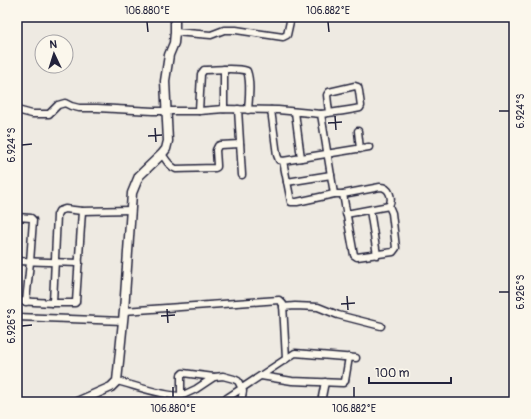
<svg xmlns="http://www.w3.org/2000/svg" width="531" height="419" viewBox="0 0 531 419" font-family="Pangolin,sans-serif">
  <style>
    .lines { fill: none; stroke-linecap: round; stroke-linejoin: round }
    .minor-casing { stroke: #22223b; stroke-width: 9 }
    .tertiary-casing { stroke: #22223b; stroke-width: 11 }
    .minor { stroke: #fbf7ec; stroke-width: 6 }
    .tertiary { stroke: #fbf7ec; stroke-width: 8 }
    .ticks { fill: none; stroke: #22223b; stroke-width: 1.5 }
    .neatline { fill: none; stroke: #22223b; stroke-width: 1.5 }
    .ticks-label { font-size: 10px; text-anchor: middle; fill: #22223b }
  </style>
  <rect width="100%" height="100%" fill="#eeeae2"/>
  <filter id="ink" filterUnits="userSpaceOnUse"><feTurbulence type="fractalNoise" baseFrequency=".025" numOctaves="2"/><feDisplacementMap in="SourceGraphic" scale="8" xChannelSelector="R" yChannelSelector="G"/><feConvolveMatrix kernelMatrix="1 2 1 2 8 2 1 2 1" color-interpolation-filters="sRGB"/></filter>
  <g filter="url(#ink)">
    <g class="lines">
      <defs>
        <g id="minor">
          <path d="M175,32L211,35L224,30H236L283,37L287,35L291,17"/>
          <path d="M224,109V69"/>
          <path d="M238,109L242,175"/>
          <path d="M17,110L32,114H49L58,105L65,103L71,106L79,108H97L153,111H199L224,109L278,110L321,114L334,194H343L380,187C390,187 393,199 389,206"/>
          <path d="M271,110L277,155L279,160L283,161L284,166L291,202H297L334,194"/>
          <path d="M199,111L201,74L204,70C216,70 237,67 247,71C251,82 249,97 248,110"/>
          <path d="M295,112L301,158"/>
          <path d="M321,114C334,112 347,111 360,108L361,106L359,91L358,87L355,86L329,92L327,95L329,113"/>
          <path d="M358,131L360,149"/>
          <path d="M162,154C166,160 170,167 176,169L215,168L217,167V165L216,150L218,146L220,145L240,144"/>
          <path d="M283,161L369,147"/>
          <path d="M287,182L331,175"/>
          <path d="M343,194L354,255L357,257L393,252L396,248L392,213L389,206"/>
          <path d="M370,210L377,255"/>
          <path d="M346,214L389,206"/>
          <path d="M17,217L31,218L33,220L30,262L26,302"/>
          <path d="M17,261L79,263"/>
          <path d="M17,301L53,303L57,215L59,211L65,209L82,211L131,210"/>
          <path d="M53,303H75L76,302L82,211"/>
          <path d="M283,307L295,306L318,307L338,315L381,326"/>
          <path d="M124,311L279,300L283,304L286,359"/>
          <path d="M17,317L123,321"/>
          <path d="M261,376L292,381L343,383L345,381L349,357"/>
          <path d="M117,381C136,386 163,396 181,396L196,389L214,377L223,376L234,379L238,381L243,391L241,402"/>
          <path d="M181,396V375L183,373L214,377"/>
          <path d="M221,402L295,353L356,358"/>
          <path d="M321,402L325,382"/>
        </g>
        <path id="tertiary" d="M77,402L111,387L117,381L124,311L132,193L139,176L162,154L166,149L168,141L165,81L169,55L174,43L175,32V17"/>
      </defs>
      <use href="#minor" class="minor-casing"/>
      <use href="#tertiary" class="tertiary-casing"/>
      <use href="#minor" class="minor"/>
      <use href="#tertiary" class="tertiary"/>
    </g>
  </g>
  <path class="ticks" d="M147,22L148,32M328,22L329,32M499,111H509M335,116L336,130M328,123L342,122M155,128L156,142M148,136L162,135M22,145L32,144M499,292H509M347,296L348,310M341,304L355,303M167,309L168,323M161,316L175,315M22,326L32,325M173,387V397M354,387V397"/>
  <rect width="531" height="419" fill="none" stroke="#fbf7ec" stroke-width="44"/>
  <g transform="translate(54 54) rotate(356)"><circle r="19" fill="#fbf7ec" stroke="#a4a2a5"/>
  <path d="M0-3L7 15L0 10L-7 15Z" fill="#22223b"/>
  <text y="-6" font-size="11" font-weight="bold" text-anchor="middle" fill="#22223b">N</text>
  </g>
  <path d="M369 377v6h82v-6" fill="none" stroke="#22223b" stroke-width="2"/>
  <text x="375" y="377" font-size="12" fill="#22223b" stroke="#fbf7ec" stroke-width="3" paint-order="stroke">100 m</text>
  <rect x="22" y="22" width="487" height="375" class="neatline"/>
  <g class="ticks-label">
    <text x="147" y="14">106.880°E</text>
    <text x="328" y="14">106.882°E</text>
    <text transform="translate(520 111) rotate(-90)" y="4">6.924°S</text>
    <text transform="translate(11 145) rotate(-90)" y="4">6.924°S</text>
    <text transform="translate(520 292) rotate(-90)" y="4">6.926°S</text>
    <text transform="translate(11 326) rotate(-90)" y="4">6.926°S</text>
    <text x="173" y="412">106.880°E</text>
    <text x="354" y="412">106.882°E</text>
  </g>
</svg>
